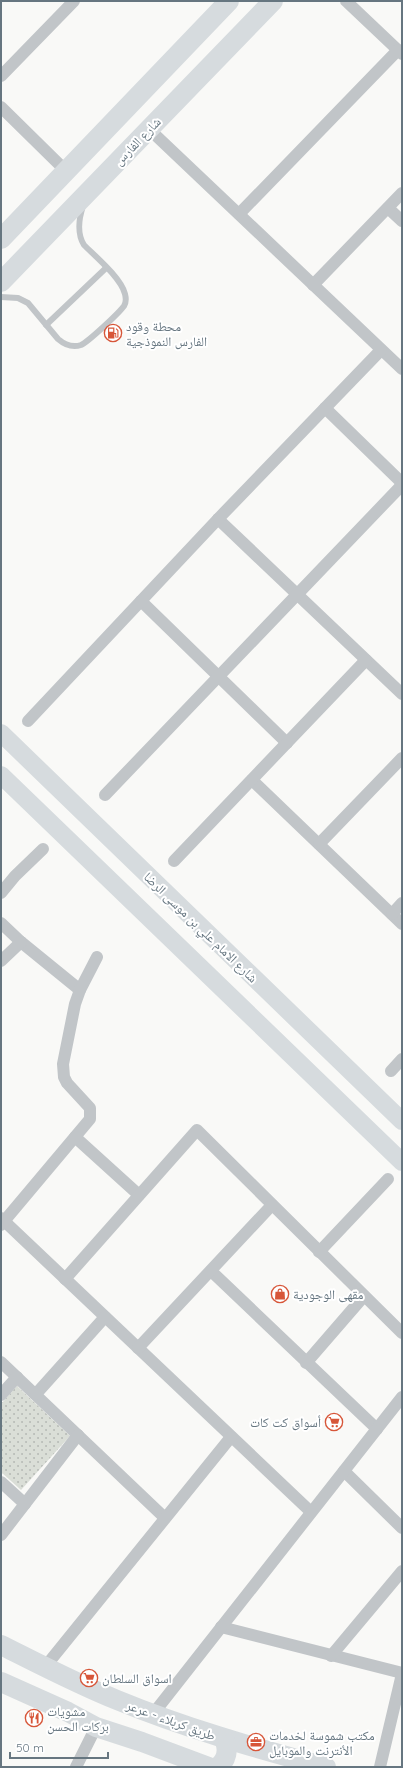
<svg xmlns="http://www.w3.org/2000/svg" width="403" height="1768" viewBox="0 0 403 1768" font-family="Quicksand,'Noto Naskh Arabic',sans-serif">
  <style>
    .grass { fill: url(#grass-dots) }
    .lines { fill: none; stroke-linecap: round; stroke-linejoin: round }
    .service { stroke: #c1c5c8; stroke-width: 6 }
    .minor { stroke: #c1c5c8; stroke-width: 12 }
    .secondary { stroke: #d6dbde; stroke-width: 18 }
    .primary { stroke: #d6dbde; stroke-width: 20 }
    .labels { text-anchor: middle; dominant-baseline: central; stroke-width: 4; stroke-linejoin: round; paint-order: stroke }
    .street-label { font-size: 13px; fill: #667680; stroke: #fff }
    .poi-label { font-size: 13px; fill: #667680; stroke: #fff; text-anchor: start }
  </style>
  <defs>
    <pattern id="grass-dots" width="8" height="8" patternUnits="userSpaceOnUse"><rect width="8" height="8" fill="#daded7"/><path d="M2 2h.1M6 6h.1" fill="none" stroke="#b5b9b4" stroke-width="1.8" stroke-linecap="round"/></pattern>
  </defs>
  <rect width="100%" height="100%" fill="#f9f9f7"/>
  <path class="grass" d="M17,1386L70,1436L21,1490L1,1472V1404Z"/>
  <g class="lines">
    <g class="service">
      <path d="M1,297L18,298L28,303L58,339C65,345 72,348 81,345C88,342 119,313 124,306C126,303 126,298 125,294C121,278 96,257 84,245C77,234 79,218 83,206"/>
      <path d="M46,325L106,268"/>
    </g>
    <g class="minor">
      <path d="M346,1L402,54"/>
      <path d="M1,76L74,1"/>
      <path d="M1,107L66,171"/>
      <path d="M149,129L402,369"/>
      <path d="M388,208L402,221"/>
      <path d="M239,214L398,50"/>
      <path d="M313,285L402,193"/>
      <path d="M325,408L402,483"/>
      <path d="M218,519L402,694"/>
      <path d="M141,601L287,743"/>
      <path d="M28,721L218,519L381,350"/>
      <path d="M252,780L402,924"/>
      <path d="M105,795L402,485"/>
      <path d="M319,844L402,758"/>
      <path d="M174,861L366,660"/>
      <path d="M1,893L15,876L43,849"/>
      <path d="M392,914L402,903"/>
      <path d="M1,923L21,942L80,990"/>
      <path d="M1,961L21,942"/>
      <path d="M391,1071L402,1059"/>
      <path d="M75,1137L139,1195"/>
      <path d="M1,1218L311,1512"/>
      <path d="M1,1225L90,1119V1108L67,1083L64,1077L63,1064L75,1004L80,990L97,957"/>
      <path d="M319,1252L388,1179"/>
      <path d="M211,1271L377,1429"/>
      <path d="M65,1279L197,1130L402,1333"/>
      <path d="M138,1348L272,1205"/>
      <path d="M1,1362L165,1518"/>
      <path d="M306,1363L364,1296"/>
      <path d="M36,1394L105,1317"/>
      <path d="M1,1395L17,1377"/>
      <path d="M344,1471L402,1528"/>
      <path d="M1,1482L25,1504"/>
      <path d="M1,1535L78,1435"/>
      <path d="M221,1627L402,1673"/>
      <path d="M331,1656L402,1571"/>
      <path d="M45,1667L231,1437"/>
      <path d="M153,1714L402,1397"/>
      <path d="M76,1767L96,1727"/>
      <path d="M380,1767L402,1674"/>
    </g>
    <g class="secondary">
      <path d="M1,733L402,1121"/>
      <path d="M1,775L402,1162"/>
    </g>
    <g class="primary">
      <path d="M1,239L229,1"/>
      <path d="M1,282L273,1"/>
      <path d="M1,1645C39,1664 77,1684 117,1700C185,1728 255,1748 326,1767"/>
      <path d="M1,1682L68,1712L96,1727L142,1742L209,1767"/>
      <path d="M218,1767C227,1760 229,1750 224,1739"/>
    </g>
  </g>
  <defs>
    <symbol id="fuel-ring" viewBox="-11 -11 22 22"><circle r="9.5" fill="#fff" stroke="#d75639" stroke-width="1.5"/><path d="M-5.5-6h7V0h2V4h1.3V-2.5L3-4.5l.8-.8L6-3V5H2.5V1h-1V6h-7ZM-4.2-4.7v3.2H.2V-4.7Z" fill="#d75639"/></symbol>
    <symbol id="shop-ring" viewBox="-11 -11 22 22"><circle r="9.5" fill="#fff" stroke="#d75639" stroke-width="1.5"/><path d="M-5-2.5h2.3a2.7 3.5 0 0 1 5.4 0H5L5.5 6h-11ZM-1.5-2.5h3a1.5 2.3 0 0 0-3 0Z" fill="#d75639"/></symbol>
    <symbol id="supermarket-ring" viewBox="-11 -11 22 22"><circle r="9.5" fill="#fff" stroke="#d75639" stroke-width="1.5"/><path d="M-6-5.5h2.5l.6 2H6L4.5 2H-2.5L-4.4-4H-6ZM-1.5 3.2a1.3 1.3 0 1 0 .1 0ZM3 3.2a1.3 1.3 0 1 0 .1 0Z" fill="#d75639"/></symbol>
    <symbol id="restaurant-ring" viewBox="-11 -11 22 22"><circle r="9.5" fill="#fff" stroke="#d75639" stroke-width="1.5"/><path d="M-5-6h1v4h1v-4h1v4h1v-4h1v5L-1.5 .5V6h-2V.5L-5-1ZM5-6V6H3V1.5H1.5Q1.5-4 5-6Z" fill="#d75639"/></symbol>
    <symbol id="office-ring" viewBox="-11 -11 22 22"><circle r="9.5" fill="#fff" stroke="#d75639" stroke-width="1.5"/><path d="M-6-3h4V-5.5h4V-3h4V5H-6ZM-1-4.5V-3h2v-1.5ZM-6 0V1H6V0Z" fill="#d75639"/></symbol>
  </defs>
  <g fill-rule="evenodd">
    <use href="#fuel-ring" x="103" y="323" width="20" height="20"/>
    <use href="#shop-ring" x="270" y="1284" width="20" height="20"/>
    <use href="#supermarket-ring" x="324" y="1412" width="20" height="20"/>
    <use href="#supermarket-ring" x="79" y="1668" width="20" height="20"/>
    <use href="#restaurant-ring" x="24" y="1708" width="20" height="20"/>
    <use href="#office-ring" x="246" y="1732" width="20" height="20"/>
  </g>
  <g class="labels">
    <g class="street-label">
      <text transform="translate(137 141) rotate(-46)">شارع الفارس</text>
      <text transform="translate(201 927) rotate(44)">شارع الامام علي بن موسى الرضا</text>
      <text transform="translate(171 1720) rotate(20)">طريق كربلاء - عرعر</text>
    </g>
    <g class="poi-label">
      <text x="126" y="326">محطة وقود<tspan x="126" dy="15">الفارس النموذجية</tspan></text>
      <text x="293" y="1294">مقهى الوجودية</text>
      <text x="321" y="1422" text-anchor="end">أسواق كت كات</text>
      <text x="102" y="1678">اسواق السلطان</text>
      <text x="47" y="1711">مشويات<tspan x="47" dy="15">بركات الحسن</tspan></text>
      <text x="269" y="1735">مكتب شموسة لخدمات<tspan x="269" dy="15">الأنترنت والموبايل</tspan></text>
    </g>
  </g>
  <rect width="403" height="1768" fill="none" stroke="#667680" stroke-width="4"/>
  <path d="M10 1752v6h98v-6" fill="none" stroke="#667680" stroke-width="2"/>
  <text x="16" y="1752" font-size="12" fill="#667680" stroke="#ffffff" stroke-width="3" paint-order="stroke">50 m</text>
</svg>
